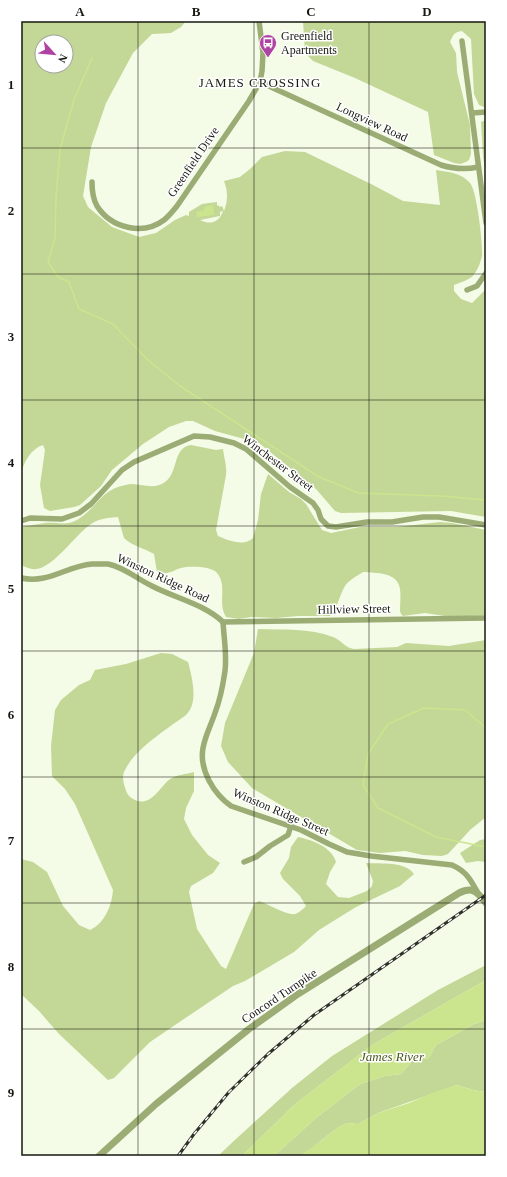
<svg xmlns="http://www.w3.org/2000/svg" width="507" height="1177" viewBox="0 0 507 1177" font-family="Georgia,serif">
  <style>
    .green { fill: #c3d796; fill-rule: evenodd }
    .water { fill: #cbe58e }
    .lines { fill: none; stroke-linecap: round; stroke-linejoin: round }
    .stream { stroke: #cbe58e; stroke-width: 1.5 }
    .minor { stroke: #9bac74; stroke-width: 5.5 }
    .tertiary { stroke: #9bac74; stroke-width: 7 }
    .rail-casing { stroke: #30322a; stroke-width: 3 }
    .rail { stroke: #fff; stroke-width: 1.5; stroke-dasharray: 4.5; stroke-linecap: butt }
    .grid { fill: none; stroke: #161811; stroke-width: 1; stroke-opacity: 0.55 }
    .labels { text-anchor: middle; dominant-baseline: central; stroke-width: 3; stroke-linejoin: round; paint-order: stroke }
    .poi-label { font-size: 12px; fill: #161811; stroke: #fff; text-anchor: start }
    .street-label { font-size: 12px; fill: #161811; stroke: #fff }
    .neighbourhood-label { font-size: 13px; letter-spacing: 1px; fill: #161811; stroke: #fff }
    .water-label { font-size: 13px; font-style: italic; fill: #4b5a1d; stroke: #fff }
    .neatline { fill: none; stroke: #161811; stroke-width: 1.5 }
    .grid-label { font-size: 13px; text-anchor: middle; font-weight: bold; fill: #161811 }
  </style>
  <rect width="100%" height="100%" fill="#f4fbe7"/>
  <g class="green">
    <path d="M21,21H186L181,27L171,33L152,34L133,53L106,103L91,147L83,196L88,207L112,227L139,237L156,233L175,220L186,215L189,216V212L202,204L217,202V206L219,205V207L222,206L224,211C228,200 228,192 224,181L240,177L250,169L262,157L285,151L305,152L373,185L403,201L440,205L436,170C448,172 462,173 470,183C477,191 483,245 482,256C481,261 478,269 475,273C471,280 461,282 454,285V291L461,299L472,303L486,289V517L451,511L341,513L335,511L316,489L259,443L215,431L193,421H186L169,427L143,444L112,470L101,486L80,505L74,507L50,511L44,508L40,485L45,450L43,445C31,449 24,461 21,474ZM42,42H66V66H42ZM223,211C219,223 210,225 200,220L220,216V212Z"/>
    <path d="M303,21H486V108L479,105L474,94L471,39L462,31C454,32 453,35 450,42L456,53L457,72L470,125L471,154L469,160L466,162L460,164L454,163L434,155L428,112L355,78L313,61L305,53Z"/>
    <path d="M486,120V176L483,156L481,122Z"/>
    <path d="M191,445L216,450L223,449C224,458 227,466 226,475L216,530L218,536C227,540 244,547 253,538L258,520L261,494L268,474L289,492L301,499L306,504L322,530L331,533L360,527H397L440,522L452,523L486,530V615L451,617L425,613L403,616L401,614L400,611C400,604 401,596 400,589C398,572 376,573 363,572C357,576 349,580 345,586C339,596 338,607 330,616H298L276,618L251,617L239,619L226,617C217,603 228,586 217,573C211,566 189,566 181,568C176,569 171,573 166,573C163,574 160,572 157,572L154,554C144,548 132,546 124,538L118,517C108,518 100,518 91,524C76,534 53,568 36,569C31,570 26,567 21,565V527C29,526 37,524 45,523C59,522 67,527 80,518C94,509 102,492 118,487C121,486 126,485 130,484C141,484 155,490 165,482C179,472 172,448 191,445Z"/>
    <path d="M258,629C283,630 309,628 333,637C341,640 345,648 354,649L397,647L406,643L449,646L486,640V817L470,830L448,854L442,856L423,855L405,851L380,853L357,850L252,788L228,762L221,746L225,723L254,653Z"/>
    <path d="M161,653L172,654L188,662C192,677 199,703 186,715C167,729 135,749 125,770C121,777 124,786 127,793C130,799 139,803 145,801C155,799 162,785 170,779C176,775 187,774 194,772V791L186,808L184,819L192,835L208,855L220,863L213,873L191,886L189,892L197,929L221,966L226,969L254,904L259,901C268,904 288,916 295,914C299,913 303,909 306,906L300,896L283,879L280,873L289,858L291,847L298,837C312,840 332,847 336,862L330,872L326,884L338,897L349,898L367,891L372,886L373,881L366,863C381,864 405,861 414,874L400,886L356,907L335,920L319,930L294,952L245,981L233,986L175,1025L150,1042L114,1078L108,1080L59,1034L39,1011L21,994V859L33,862L47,872L63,906L79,925L90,930C105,923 112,905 113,890L75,804L65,789L52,776L51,746L55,710L61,700L79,685L90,680L95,670L126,664Z"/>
    <path d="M486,839V862L478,861L466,863L460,853L480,840Z"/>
    <path d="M486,965V980L372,1045L294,1105L242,1156H218L237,1138L292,1088L332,1056L438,990Z"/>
    <path d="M486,1020V1092L473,1090L457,1085L378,1113L358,1124L347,1123L337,1128L303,1155L299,1156H274L316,1118L360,1084L385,1076L401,1074L412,1061L429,1058L436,1045L474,1024Z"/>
  </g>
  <g class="water">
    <path d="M213,205L214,215L197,217L196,212L204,210V207Z"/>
    <path d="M486,980V1020L474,1024L436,1045L429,1058L412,1061L401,1074L385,1076L360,1084L316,1118L274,1156H242L294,1105L372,1045Z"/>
    <path d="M457,1085L473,1090L486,1092V1156H299L321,1141L337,1128L347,1123L358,1124L378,1113L409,1103L437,1091Z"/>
  </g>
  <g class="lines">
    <g class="stream">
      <path d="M92,58L74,100L60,149L56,198L55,238L48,262L58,277L69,282L79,309L113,324L148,360L180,386L319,477L359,493L441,496L486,500"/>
      <path d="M486,728L465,710L424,708L388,724L368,754L363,785L378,808L436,837L486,847"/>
    </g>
    <g class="minor">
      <path d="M462,41L486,223"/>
      <path d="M260,82L441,165C454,169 465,170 478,167"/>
      <path d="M472,113L486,112"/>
      <path d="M92,182C92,190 93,199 97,206C111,228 143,236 164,220C169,216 173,211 177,206L249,101L260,82L262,71L263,53L259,21"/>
      <path d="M467,290L477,286L486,273"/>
      <path d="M21,521L30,518L62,519L79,513L91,504L122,470L134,462L194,436L210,437L234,443L246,449L290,487L313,503L318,510L321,519L328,526L336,527L367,522H392L423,517H439L486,525"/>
      <path d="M21,578C49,584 66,566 92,564C97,564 103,564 108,564C124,567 137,579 152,586C175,598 204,604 223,622"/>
      <path d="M223,622C224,639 227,655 225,671C223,685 220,700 215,713C211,725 205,736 203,748C199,770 214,794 231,806L301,830L329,844L347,852L371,856L452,865C467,872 470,879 478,893"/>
      <path d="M223,622L486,618"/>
      <path d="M244,862L256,857L270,846L288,835L291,826"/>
    </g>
    <path class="tertiary" d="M99,1156L156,1104L249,1029L298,994L459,893C473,886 477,892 486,903"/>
    <defs>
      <path id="rail" d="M178,1156L194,1134L229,1092L268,1054L314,1015L486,895"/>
    </defs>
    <use href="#rail" class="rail-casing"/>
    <use href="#rail" class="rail"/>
  </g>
  <path class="grid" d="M138,21V1156M254,21V1156M369,21V1156M21,148H486M21,274H486M21,400H486M21,526H486M21,651H486M21,777H486M21,903H486M21,1029H486"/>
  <defs>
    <symbol id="bus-pin" viewBox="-11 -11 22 30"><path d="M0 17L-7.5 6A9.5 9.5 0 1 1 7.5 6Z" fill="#ae43a3" stroke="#fff"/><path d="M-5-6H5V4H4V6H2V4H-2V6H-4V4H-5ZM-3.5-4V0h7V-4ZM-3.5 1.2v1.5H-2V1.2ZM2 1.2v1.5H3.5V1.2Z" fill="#fff"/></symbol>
  </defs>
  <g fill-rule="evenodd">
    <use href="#bus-pin" x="258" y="33" width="20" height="27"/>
  </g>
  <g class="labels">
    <g class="poi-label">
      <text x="281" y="36">Greenfield<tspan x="281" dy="14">Apartments</tspan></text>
    </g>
    <g class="street-label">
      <text transform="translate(372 122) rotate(25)">Longview Road</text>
      <text transform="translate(193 162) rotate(-56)">Greenfield Drive</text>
      <text transform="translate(278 463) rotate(37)">Winchester Street</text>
      <text transform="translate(163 578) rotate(25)">Winston Ridge Road</text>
      <text transform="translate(354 609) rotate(-1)">Hillview Street</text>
      <text transform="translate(281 812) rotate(23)">Winston Ridge Street</text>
      <text transform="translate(279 996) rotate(-34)">Concord Turnpike</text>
    </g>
    <g class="neighbourhood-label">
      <text x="260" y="82">JAMES CROSSING</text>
    </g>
    <g class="water-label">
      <text x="392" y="1056">James River</text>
    </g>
  </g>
  <rect width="507" height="1177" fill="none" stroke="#ffffff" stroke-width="44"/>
  <g transform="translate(54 54) rotate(117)"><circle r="19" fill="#ffffff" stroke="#a2a3a0"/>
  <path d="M0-3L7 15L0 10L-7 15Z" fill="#ae43a3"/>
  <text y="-6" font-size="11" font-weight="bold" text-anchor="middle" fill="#161811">N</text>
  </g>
  <rect x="22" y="22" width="463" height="1133" class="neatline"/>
  <g class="grid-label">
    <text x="80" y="16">A</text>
    <text x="196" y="16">B</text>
    <text x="311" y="16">C</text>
    <text x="427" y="16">D</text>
    <text x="11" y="89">1</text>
    <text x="11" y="215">2</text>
    <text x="11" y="341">3</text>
    <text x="11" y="467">4</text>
    <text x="11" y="593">5</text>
    <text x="11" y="719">6</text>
    <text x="11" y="845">7</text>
    <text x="11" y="971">8</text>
    <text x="11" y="1097">9</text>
  </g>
</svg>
